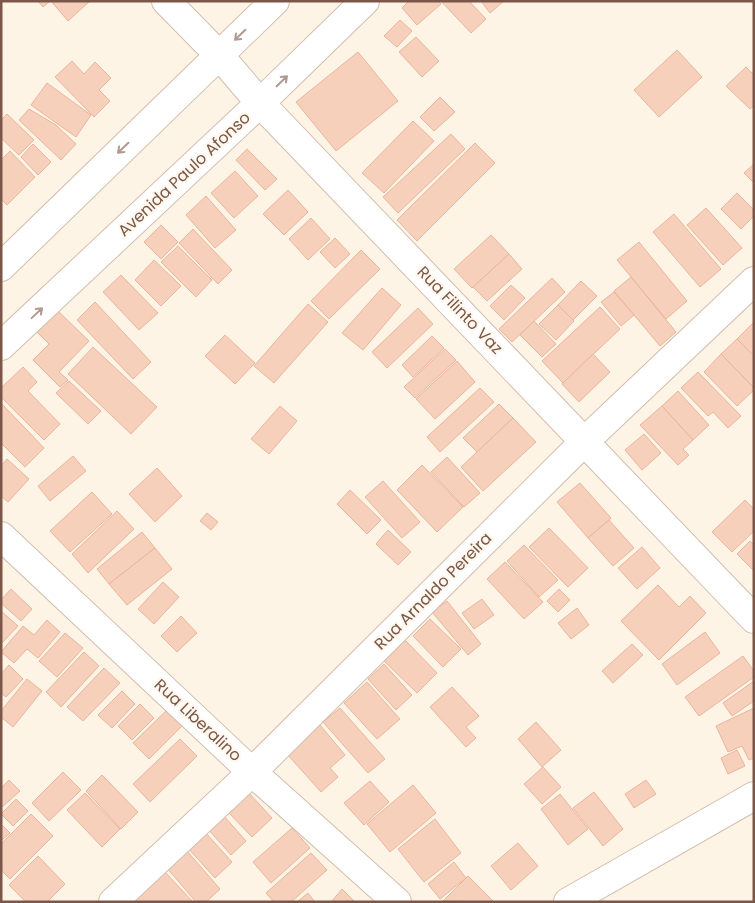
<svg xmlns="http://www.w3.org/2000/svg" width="755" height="903" viewBox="0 0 755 903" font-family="Poppins,sans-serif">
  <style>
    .building { fill: #f6d0bb; stroke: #eab59a }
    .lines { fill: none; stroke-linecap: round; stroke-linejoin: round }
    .minor-casing { stroke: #d4bdad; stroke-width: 30 }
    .minor { stroke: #fff; stroke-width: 28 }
    .oneway { stroke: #af9a91 }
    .labels { text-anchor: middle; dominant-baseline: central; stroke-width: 4.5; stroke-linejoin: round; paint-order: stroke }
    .street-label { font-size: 16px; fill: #7a5748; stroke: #fff8ee }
  </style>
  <rect width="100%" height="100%" fill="#fef4e6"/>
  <g class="building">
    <path d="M38,1H50L43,7Z"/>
    <path d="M51,1H90L68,21Z"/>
    <path d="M409,1H438L441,4L417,25L402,8Z"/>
    <path d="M441,1H469L486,19L471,33Z"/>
    <path d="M481,1H504L490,13Z"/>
    <path d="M400,20L412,31L397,47L384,36Z"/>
    <path d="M416,37L439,61L422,77L399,52Z"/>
    <path d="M677,50L702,77L659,117L634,90Z"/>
    <path d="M358,52L398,101L336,151L296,102Z"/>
    <path d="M72,61L84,74L95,62L111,78L99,90L110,101L94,117L55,77Z"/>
    <path d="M746,67L754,75V106L750,109L726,86Z"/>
    <path d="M47,83L91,115L76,137L31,105Z"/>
    <path d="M440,97L455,112L434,131L420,117Z"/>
    <path d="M29,109L56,125L76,144L61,160L19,120Z"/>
    <path d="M7,114L34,140L19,155L1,138V120Z"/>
    <path d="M413,121L434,141L384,193L362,173Z"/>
    <path d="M451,134L465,149L398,213L383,197Z"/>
    <path d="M475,143L495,163L417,241L397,220Z"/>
    <path d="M33,144L51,162L38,175L21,157Z"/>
    <path d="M247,149L277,179L265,190L236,160Z"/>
    <path d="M10,151L35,177L7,205L1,199V160Z"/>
    <path d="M754,164V183L744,173Z"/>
    <path d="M235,171L258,196L234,218L211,193Z"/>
    <path d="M288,190L308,212L284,235L263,214Z"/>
    <path d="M737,193L754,210V216L741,229L721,209Z"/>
    <path d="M206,196L236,230L215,248L186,215Z"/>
    <path d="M706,208L742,248L723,265L687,225Z"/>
    <path d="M674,214L721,269L700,287L653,232Z"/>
    <path d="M311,218L330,239L308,260L289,239Z"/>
    <path d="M161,225L178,242L161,259L144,242Z"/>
    <path d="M193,229L232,270L218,284L179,243Z"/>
    <path d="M491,235L509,254L472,288L454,269Z"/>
    <path d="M335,238L350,254L335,268L320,252Z"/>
    <path d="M639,242L687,301L666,319L617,260Z"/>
    <path d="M178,246L212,280L196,297L161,262Z"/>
    <path d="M361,250L380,269L329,319L311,301Z"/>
    <path d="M509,254L522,269L487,301L473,287Z"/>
    <path d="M154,260L181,286L161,306L135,280Z"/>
    <path d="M121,275L158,313L139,330L103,292Z"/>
    <path d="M631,277L676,332L660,346L614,291Z"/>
    <path d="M552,278L565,292L512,342L499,329Z"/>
    <path d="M581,281L597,296L573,320L558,305Z"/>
    <path d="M511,285L525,298L504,320L490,306Z"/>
    <path d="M382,288L401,305L363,350L342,333Z"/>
    <path d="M614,292L634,315L621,326L601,302Z"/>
    <path d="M95,302L151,362L133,379L77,320Z"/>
    <path d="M308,304L328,322L274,383L254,366Z"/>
    <path d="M558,305L574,321L556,340L539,324Z"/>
    <path d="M600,307L620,329L563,383L542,361Z"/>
    <path d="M418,308L433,324L387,368L372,352Z"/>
    <path d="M57,310L89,341L59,372L68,380L60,387L33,360L49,344L37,332Z"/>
    <path d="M534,321L556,344L542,357L520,335Z"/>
    <path d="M754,322V356L737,339Z"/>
    <path d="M225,335L255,363L235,384L205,356Z"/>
    <path d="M432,336L444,348L413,377L402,365Z"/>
    <path d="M737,339L754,356V388L721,354Z"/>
    <path d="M93,347L157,407L131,434L68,374Z"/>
    <path d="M445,349L456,360L415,398L404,387Z"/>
    <path d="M593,354L610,372L579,402L562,384Z"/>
    <path d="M721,354L754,388V390L737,406L704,372Z"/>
    <path d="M457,361L475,382L435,419L416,399Z"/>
    <path d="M23,367L37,382L28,391L60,424L44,440L1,397V388Z"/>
    <path d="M698,372L741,416L728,428L713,412L708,416L681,388Z"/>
    <path d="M69,381L101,411L88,424L56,393Z"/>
    <path d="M480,388L494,402L440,452L427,437Z"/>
    <path d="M678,391L709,425L693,440L662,406Z"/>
    <path d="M1,403L44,448L25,467L1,443Z"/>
    <path d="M499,404L513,418L477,452L463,438Z"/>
    <path d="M280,406L297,421L269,454L251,439Z"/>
    <path d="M662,406L693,440L683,449L689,455L678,465L640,425Z"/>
    <path d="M513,418L536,442L483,491L461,467Z"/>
    <path d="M644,434L661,453L642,470L625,450Z"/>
    <path d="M73,456L86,471L50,501L38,486Z"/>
    <path d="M447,457L480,493L464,507L431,472Z"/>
    <path d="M7,459L29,479L8,502L1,496V466Z"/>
    <path d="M422,465L463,507L437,532L397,490Z"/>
    <path d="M157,468L182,496L155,522L129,494Z"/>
    <path d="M383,481L420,522L402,538L365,497Z"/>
    <path d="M580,483L611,518L588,538L557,502Z"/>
    <path d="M350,490L381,520L367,534L337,504Z"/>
    <path d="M92,492L112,514L70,552L50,531Z"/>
    <path d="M745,500L754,509V531L732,552L712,532Z"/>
    <path d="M117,511L134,529L88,573L72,554Z"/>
    <path d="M207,513L218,522L211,530L200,521Z"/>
    <path d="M609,520L634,548L613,566L588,538Z"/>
    <path d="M549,528L588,568L568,587L529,547Z"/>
    <path d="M388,530L411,552L398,565L376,544Z"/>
    <path d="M142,532L155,548L109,584L97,569Z"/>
    <path d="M750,541L754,545V571L737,554Z"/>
    <path d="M524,545L558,580L539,597L507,561Z"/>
    <path d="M642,547L660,568L637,589L618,568Z"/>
    <path d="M155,548L172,569L127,605L109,584Z"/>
    <path d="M505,562L543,602L524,619L487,579Z"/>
    <path d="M163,582L179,597L154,624L138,609Z"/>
    <path d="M658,585L679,607L690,596L706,613L659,660L621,621Z"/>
    <path d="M11,589L32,609L21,621L1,603V600Z"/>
    <path d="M559,589L570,600L558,612L547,601Z"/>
    <path d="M482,599L494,615L474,629L462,613Z"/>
    <path d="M447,601L481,644L468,655L432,612Z"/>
    <path d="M577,608L589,625L571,639L558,623Z"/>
    <path d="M1,611L18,626L1,644Z"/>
    <path d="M181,616L197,633L177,652L161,636Z"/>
    <path d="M430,619L461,649L443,667L413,636Z"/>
    <path d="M47,620L60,632L38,658L27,649L14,663L1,652L23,626L34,635Z"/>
    <path d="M705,632L720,653L677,685L662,664Z"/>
    <path d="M65,633L83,648L57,677L39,661Z"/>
    <path d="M404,639L437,673L417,693L383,660Z"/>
    <path d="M632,644L643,655L613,683L602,671Z"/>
    <path d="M84,652L99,666L61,707L46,692Z"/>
    <path d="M743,656L754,671V677L699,716L685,697Z"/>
    <path d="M384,664L412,695L396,710L368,679Z"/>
    <path d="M9,665L23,679L6,697L1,693V674Z"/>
    <path d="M104,668L120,683L83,721L67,707Z"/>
    <path d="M27,679L42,691L13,727L1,717V711Z"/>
    <path d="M754,681V701L732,716L723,703Z"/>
    <path d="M367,682L400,719L377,739L344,703Z"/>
    <path d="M452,687L479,716L466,727L476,738L466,747L430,707Z"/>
    <path d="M122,691L135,704L112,728L98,715Z"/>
    <path d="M140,704L154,718L132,740L118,726Z"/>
    <path d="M340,708L385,759L368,773L323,722Z"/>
    <path d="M754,708V758L749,760L742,746L728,752L716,726Z"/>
    <path d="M167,710L182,726L149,759L133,743Z"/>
    <path d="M536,722L561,750L542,767L518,739Z"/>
    <path d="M320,725L345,755L330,768L338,777L321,792L287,754Z"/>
    <path d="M180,739L197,756L150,802L133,784Z"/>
    <path d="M737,750L745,766L728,774L721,758Z"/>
    <path d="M543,767L561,787L542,804L524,784Z"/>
    <path d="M63,772L81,790L49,821L32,803Z"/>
    <path d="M102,775L138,812L121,829L86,791Z"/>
    <path d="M9,780L20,791L1,808V788Z"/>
    <path d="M646,780L656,794L634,808L625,794Z"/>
    <path d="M370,781L389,802L364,825L344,803Z"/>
    <path d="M413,785L436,813L390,852L367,824Z"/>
    <path d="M248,792L272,818L252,837L227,811Z"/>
    <path d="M594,792L623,829L603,846L573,808Z"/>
    <path d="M85,793L120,829L102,847L67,810Z"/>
    <path d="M560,794L588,829L568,845L541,809Z"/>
    <path d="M16,799L28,811L13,826L1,814Z"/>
    <path d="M31,814L53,836L10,879L1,870V844Z"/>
    <path d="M223,815L246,841L231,855L208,829Z"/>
    <path d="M435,819L461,853L424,882L398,849Z"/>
    <path d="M1,824L10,833L1,841Z"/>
    <path d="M292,828L310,848L271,883L253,862Z"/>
    <path d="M204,831L232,862L215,878L187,847Z"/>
    <path d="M518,843L538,866L511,890L491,866Z"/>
    <path d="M187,851L220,889L206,902H196L167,868Z"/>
    <path d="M311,853L327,870L291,902H274L266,893Z"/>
    <path d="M38,856L65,884L47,902H26L9,885Z"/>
    <path d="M454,862L466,878L440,899L428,884Z"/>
    <path d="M164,871L193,902H133Z"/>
    <path d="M468,876L493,901L492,902L443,901Z"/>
    <path d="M342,889L355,902H331Z"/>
    <path d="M308,893L315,902H297Z"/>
  </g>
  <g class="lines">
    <defs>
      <g id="minor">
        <path d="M166,1L219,55L260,103L754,619"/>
        <path d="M1,267L275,1"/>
        <path d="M1,346L260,103L365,1"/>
        <path d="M1,536L252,772L397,902"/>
        <path d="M113,902L252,772L585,441L754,281"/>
        <path d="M568,902L754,796"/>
      </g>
    </defs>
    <use href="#minor" class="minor-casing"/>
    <use href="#minor" class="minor"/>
  </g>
  <defs><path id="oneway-shaft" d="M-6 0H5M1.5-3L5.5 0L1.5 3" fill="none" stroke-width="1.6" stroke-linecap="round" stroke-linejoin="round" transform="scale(1.25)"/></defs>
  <g class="oneway">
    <use href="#oneway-shaft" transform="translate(240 35) rotate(136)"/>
    <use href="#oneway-shaft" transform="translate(282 81) rotate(-44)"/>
    <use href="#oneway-shaft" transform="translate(123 148) rotate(136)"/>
    <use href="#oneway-shaft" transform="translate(37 313) rotate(-43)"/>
  </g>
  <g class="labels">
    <g class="street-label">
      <text transform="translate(184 174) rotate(-43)">Avenida Paulo Afonso</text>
      <text transform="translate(460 310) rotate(46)">Rua Filinto Vaz</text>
      <text transform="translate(433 591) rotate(-45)">Rua Arnaldo Pereira</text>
      <text transform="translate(198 720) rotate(43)">Rua Liberalino</text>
    </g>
  </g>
  <rect width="755" height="903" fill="none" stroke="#7a5748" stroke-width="5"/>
</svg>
